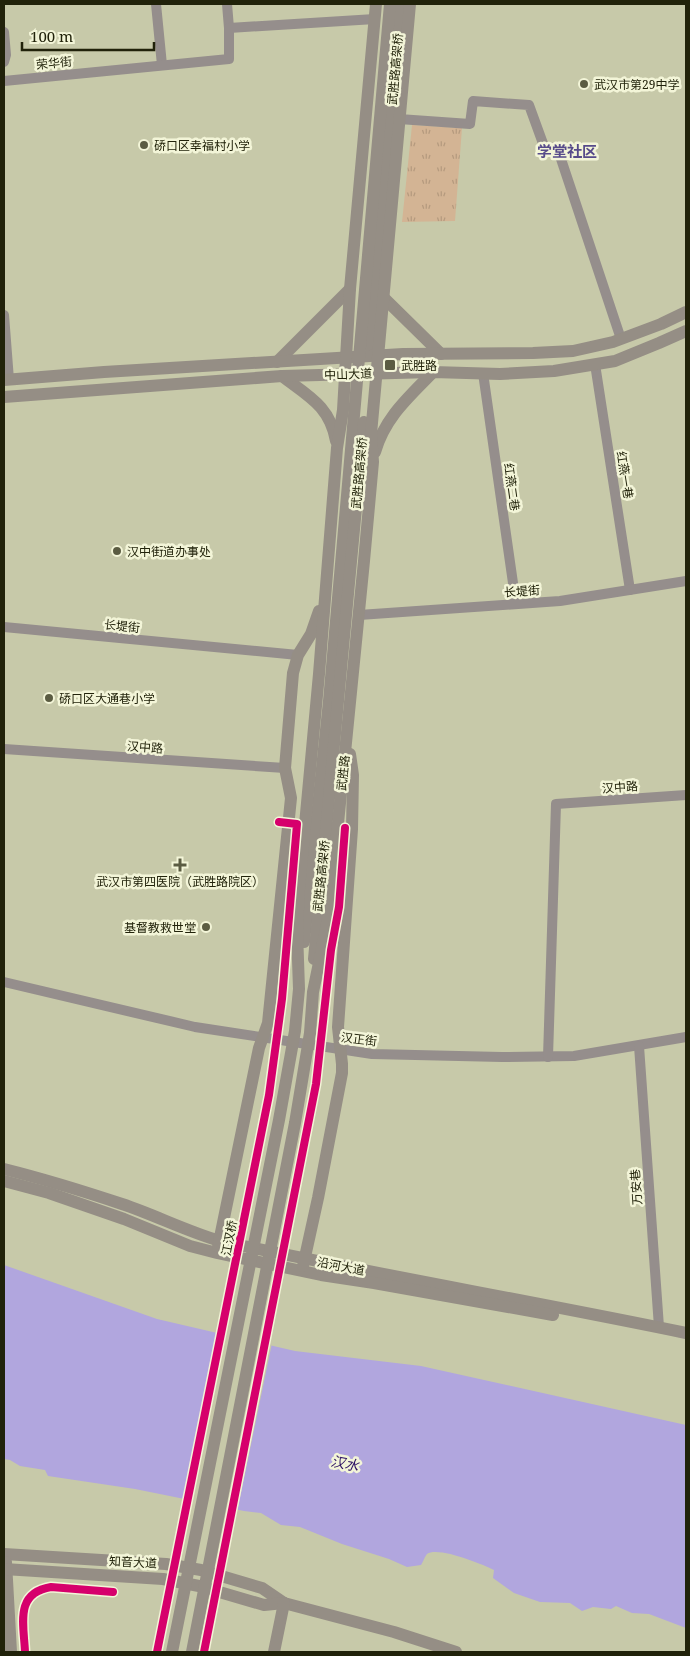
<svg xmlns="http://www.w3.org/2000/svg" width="690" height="1656" viewBox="0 0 690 1656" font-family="'Noto Serif','Noto Sans SC',serif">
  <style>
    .park { fill: url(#park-tufts) }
    .water { fill: #b1a6de }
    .pier { fill: #c7c9a9 }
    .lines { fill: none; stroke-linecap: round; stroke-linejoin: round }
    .minor { stroke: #958e8c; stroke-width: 10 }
    .major { stroke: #958e85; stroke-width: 12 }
    .cycleway-casing { stroke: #f3f5d8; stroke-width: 11 }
    .cycleway { stroke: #d6006c; stroke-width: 8 }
    .poi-dot { fill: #5b5c42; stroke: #f3f5d8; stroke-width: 2 }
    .labels { text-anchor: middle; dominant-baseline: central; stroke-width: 5; stroke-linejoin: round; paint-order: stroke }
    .street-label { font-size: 12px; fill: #21220a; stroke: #f3f5d8 }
    .poi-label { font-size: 12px; fill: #21220a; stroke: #f3f5d8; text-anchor: start }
    .water-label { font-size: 14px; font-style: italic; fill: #2d1163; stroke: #f3f5d8 }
    .quarter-label { font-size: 15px; font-weight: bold; fill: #574b8a; stroke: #f3f5d8 }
  </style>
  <defs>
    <pattern id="park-tufts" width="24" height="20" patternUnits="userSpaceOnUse" patternTransform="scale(1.25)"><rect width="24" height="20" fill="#d3b494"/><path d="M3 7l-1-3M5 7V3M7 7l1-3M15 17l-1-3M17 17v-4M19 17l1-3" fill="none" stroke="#b59a7e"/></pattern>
  </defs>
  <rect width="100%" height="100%" fill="#c7c9a9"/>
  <path class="park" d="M412,125L462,128L455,221L402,222Z"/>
  <path class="water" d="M4,1265L157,1319L295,1351L421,1366L686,1425V1628L649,1614L632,1613L616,1606L611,1609L593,1607L582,1611L570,1603L540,1602L514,1593L493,1578L494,1570C482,1564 438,1546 427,1554C425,1556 423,1562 421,1565L407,1567L389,1559L342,1544L300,1527L281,1525L261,1513L244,1511L135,1489L48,1476L45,1470L20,1466L10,1460L4,1459Z"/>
  <path class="pier" d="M218,1331L272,1343L237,1512L183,1501Z"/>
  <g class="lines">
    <g class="minor">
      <path d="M156,4L162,65"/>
      <path d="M227,4L229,28"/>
      <path d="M4,32L6,55L4,62"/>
      <path d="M4,81L229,59V28L375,19"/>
      <path d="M399,119L470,124L473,101L529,105L545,149L557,147L621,339"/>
      <path d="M4,315L9,380"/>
      <path d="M595,364L630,590"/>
      <path d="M483,373L516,604"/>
      <path d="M359,615L560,601L686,581"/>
      <path d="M4,627L298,655"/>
      <path d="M4,749L285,768"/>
      <path d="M4,982L195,1027L372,1054L502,1057L574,1056L686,1037"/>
      <path d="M639,1046L659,1327"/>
      <path d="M548,1057L556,804L686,795"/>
    </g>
    <g class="major">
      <path d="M383,297L441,354"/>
      <path d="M370,347L401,4"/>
      <path d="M277,362L350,289"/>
      <path d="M282,376C308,396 330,406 336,441"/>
      <path d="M4,380L104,372L403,354L533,353L573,351L613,342L661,324L686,312"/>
      <path d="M4,397L282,376L433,372L500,374L554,371L615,361L659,343L686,331"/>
      <path d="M375,452C385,417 409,397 433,372"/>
      <path d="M304,942L329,701L390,4"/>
      <path d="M314,959L364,422"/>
      <path d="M4,1169C44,1179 83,1191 122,1204C155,1215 186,1231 220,1241C375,1274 531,1301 686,1333"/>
      <path d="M4,1181L49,1193L124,1219L190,1246L217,1253L321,1275L374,1283L553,1315"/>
      <path d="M218,1247L259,1048L268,1023L291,798L285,768L293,673L298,655L311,634L319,611"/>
      <path d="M303,1266L318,1198L342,1073V1064L338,1027L352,829L353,775L350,754"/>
      <path d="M4,1554L166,1564L201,1570L262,1588L284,1603L394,1632L456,1652"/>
      <path d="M6,1562L11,1652"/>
      <path d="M4,1569L163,1579L199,1586L264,1605L284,1603"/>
      <path d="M172,1652L279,1120L295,1031L299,989L297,931L299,889L319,674L337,448L343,410L350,289L376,4"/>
      <path d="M192,1652L295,1123L310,1033L313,992L329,914L364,561L373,462L371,434L410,4"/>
      <path d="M274,1652L284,1603"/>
    </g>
    <defs>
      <g id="cycleway">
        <path d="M25,1652C24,1625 14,1593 51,1587L113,1592"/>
        <path d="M157,1652L269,1095L282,999L297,824L279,822"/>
        <path d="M204,1652L316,1084L331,950L339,907L345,828"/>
      </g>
    </defs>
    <use href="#cycleway" class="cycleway-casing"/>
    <use href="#cycleway" class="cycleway"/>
  </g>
  <g class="poi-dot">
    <circle cx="584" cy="84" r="5"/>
    <circle cx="144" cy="145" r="5"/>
    <rect x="384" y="359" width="12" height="12" rx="2.5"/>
    <circle cx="117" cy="551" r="5"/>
    <circle cx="49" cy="698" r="5"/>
    <path d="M177.5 857.5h5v5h5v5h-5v5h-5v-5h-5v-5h5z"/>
    <circle cx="206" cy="927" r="5"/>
  </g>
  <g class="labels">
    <g class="street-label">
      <text transform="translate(54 63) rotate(-6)">荣华街</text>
      <text transform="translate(395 69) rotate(-85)">武胜路高架桥</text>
      <text transform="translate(348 374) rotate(-2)">中山大道</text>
      <text transform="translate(359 473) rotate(-85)">武胜路高架桥</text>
      <text transform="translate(625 475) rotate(81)">红燕一巷</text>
      <text transform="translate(512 487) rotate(82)">红燕二巷</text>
      <text transform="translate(522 591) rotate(-4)">长堤街</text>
      <text transform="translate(122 626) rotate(6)">长堤街</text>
      <text transform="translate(145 747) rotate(4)">汉中路</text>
      <text transform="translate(343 773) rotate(-84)">武胜路</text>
      <text transform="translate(620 787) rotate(-4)">汉中路</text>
      <text transform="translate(321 876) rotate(-84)">武胜路高架桥</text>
      <text transform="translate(359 1039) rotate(7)">汉正街</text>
      <text transform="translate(636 1187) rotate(-94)">万安巷</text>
      <text transform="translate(229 1238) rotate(-79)">江汉桥</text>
      <text transform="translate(341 1266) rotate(11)">沿河大道</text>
      <text transform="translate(133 1562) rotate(3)">知音大道</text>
    </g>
    <g class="poi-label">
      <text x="594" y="84">武汉市第29中学</text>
      <text x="154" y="145">硚口区幸福村小学</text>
      <text x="401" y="365">武胜路</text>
      <text x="127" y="551">汉中街道办事处</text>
      <text x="59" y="698">硚口区大通巷小学</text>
      <text x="180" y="881" text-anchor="middle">武汉市第四医院（武胜路院区）</text>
      <text x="196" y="927" text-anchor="end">基督教救世堂</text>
    </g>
    <g class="water-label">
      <text transform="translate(345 1463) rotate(11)">汉水</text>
    </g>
    <g class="quarter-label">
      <text x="567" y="151">学堂社区</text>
    </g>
  </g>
  <rect width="690" height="1656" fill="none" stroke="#21220a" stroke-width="10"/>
  <path d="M22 42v8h132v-8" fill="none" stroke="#21220a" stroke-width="2.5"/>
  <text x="30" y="42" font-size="15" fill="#21220a" stroke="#f3f5d8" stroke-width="4" paint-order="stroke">100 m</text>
</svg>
